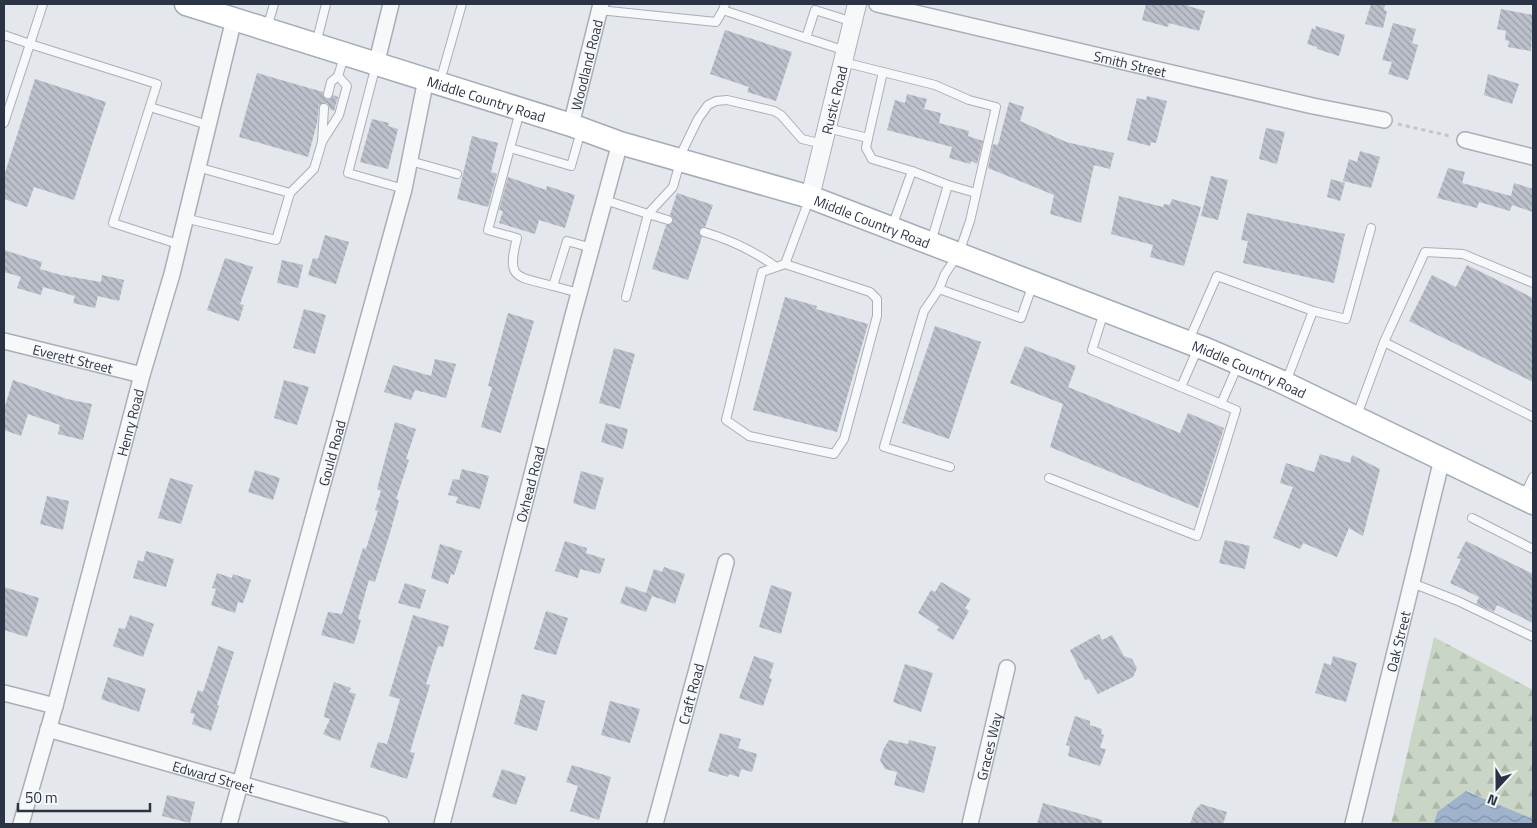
<svg xmlns="http://www.w3.org/2000/svg" width="1537" height="828" viewBox="0 0 1537 828" font-family="'Titillium Web',sans-serif">
  <style>
    .forest { fill: url(#forest-firs) }
    .water { fill: url(#water-waves) }
    .building { fill: url(#building-back-hatch) }
    .lines { fill: none; stroke-linecap: round; stroke-linejoin: round }
    .service-casing { stroke: #a9aeb7; stroke-width: 10 }
    .minor-casing { stroke: #a9aeb7; stroke-width: 18 }
    .tertiary-casing { stroke: #a9aeb7; stroke-width: 20 }
    .primary-casing { stroke: #a3abb8; stroke-width: 25 }
    .path { stroke: #c2c5cb; stroke-width: 3; stroke-dasharray: 4 4; stroke-linecap: butt }
    .service { stroke: #f7f8fa; stroke-width: 8 }
    .minor { stroke: #f7f8fa; stroke-width: 15 }
    .tertiary { stroke: #f7f8fa; stroke-width: 18 }
    .primary { stroke: #fff; stroke-width: 22 }
    .labels { text-anchor: middle; dominant-baseline: central; stroke-width: 4.5; stroke-linejoin: round; paint-order: stroke }
    .street-label { font-size: 14px; fill: #2b3445; stroke: #f4f6f9 }
  </style>
  <defs>
    <pattern id="forest-firs" width="22" height="20" patternUnits="userSpaceOnUse" patternTransform="scale(1.25)"><rect width="22" height="20" fill="#c9d6c5"/><path d="M5 1l3.5 6h-7zM16 11l3.5 6h-7z" fill="#adb8ab"/></pattern>
    <pattern id="water-waves" width="16" height="10" patternUnits="userSpaceOnUse" patternTransform="scale(1.25)"><rect width="16" height="10" fill="#9fb4cc"/><path d="M0 5q4-4 8 0t8 0" fill="none" stroke="#8293a7"/></pattern>
    <pattern id="building-back-hatch" width="6" height="6" patternUnits="userSpaceOnUse" patternTransform="scale(1.25)"><rect width="6" height="6" fill="#bbc0ca"/><path d="M-1 5l2 2M0 0l6 6M5-1l2 2" fill="none" stroke="#989da6"/></pattern>
  </defs>
  <rect width="100%" height="100%" fill="#e4e7ec"/>
  <path class="forest" d="M1434,637L1533,690V819L1467,791L1437,812L1434,824H1391Z"/>
  <path class="water" d="M1466,791L1533,819V824H1434L1437,812Z"/>
  <g class="building">
    <path d="M1146,4H1189L1188,6L1205,11L1199,31L1169,23L1168,27L1142,20Z"/>
    <path d="M1371,4H1385L1384,10L1387,11L1383,28L1365,24Z"/>
    <path d="M1501,9L1533,15L1531,51L1508,47L1509,41L1505,40L1506,31L1497,29Z"/>
    <path d="M1393,23L1416,29L1412,43L1418,45L1408,80L1388,74L1392,62L1382,60Z"/>
    <path d="M1316,26L1345,35L1339,56L1317,49V47L1307,44L1312,28L1315,30Z"/>
    <path d="M725,30L792,52L776,101L747,92L749,87L710,74Z"/>
    <path d="M257,73L323,92L326,99H330L333,95L338,97L334,111L330,109L327,103L319,105L317,123L308,157L239,137Z"/>
    <path d="M1488,74L1519,84L1512,104L1484,95Z"/>
    <path d="M35,79L106,102L74,200L34,187L27,207L4,199V176Z"/>
    <path d="M907,94L927,99L924,109L941,113L939,123L969,131L968,136L983,141L977,164L971,161L970,164L949,158L952,147L887,130L895,100L905,103Z"/>
    <path d="M1147,96L1167,101L1156,143L1151,142L1150,146L1127,140L1137,98L1146,100Z"/>
    <path d="M1009,102L1024,107L1020,121L1066,142L1114,153L1110,169L1094,165L1081,223L1050,214L1054,195L988,168L993,144L998,145Z"/>
    <path d="M372,119L389,123L388,126L398,129L388,169L360,162Z"/>
    <path d="M1266,128L1285,132L1277,164L1259,159Z"/>
    <path d="M472,136L498,143L491,172L497,174L488,207L457,199Z"/>
    <path d="M1360,151L1380,157L1371,188L1343,181L1349,159L1357,162Z"/>
    <path d="M1448,168L1465,172L1462,183L1511,196L1514,183L1533,189V212L1512,205L1510,211L1479,202L1477,208L1437,198Z"/>
    <path d="M1211,176L1228,180L1218,220L1201,216Z"/>
    <path d="M508,177L546,190L547,186L575,195L565,228L539,220L535,234L499,223L503,211L499,210Z"/>
    <path d="M1331,179L1345,183L1340,201L1327,197Z"/>
    <path d="M677,193L713,205L705,227L699,230L702,237L688,280L652,269L666,225L673,222L670,215Z"/>
    <path d="M1119,196L1163,207L1164,204L1170,205L1172,199L1201,207L1184,266L1150,257L1153,245L1111,234Z"/>
    <path d="M1247,213L1345,234L1334,283L1243,263L1248,241L1241,240Z"/>
    <path d="M325,235L349,242L336,284L308,275L313,258L318,259Z"/>
    <path d="M4,250L42,262L40,269L61,275L101,282L102,275L124,280L119,301L98,296L95,308L73,303L75,296L43,287L41,295L17,288L21,277L4,272Z"/>
    <path d="M225,258L253,267L240,304L244,305L239,321L207,310Z"/>
    <path d="M282,260L303,265L298,288L277,283Z"/>
    <path d="M1467,265L1533,298V382L1409,321L1432,275L1456,287Z"/>
    <path d="M785,297L817,306L816,309L868,324L837,432L753,410Z"/>
    <path d="M304,309L326,315L315,354L293,348Z"/>
    <path d="M508,313L534,321L501,433L481,427L492,387L488,386Z"/>
    <path d="M935,326L981,342L949,439L902,423Z"/>
    <path d="M1025,346L1076,366L1068,387L1180,433L1188,413L1224,428L1198,508L1050,447L1063,404L1010,383Z"/>
    <path d="M614,348L635,354L620,409L599,403Z"/>
    <path d="M435,359L456,364L446,398L415,390L411,400L384,392L393,365L431,376Z"/>
    <path d="M13,380L67,399L92,404L83,440L58,434L60,425L28,414L21,436L4,430V409Z"/>
    <path d="M284,380L309,387L297,425L274,418Z"/>
    <path d="M395,422L416,429L406,459L409,460L396,499L399,500L390,533L375,582L369,580L358,619L361,620L354,644L321,635L328,612L342,614L363,548L366,549L378,511L375,510L381,491L377,489Z"/>
    <path d="M606,423L628,429L623,449L601,442Z"/>
    <path d="M1320,454L1350,463L1352,455L1380,469L1363,536L1349,528L1337,557L1303,543L1300,549L1273,538L1293,487L1280,483L1286,463L1314,472Z"/>
    <path d="M462,469L489,476L480,509L456,503L458,497L448,495L453,479L459,480Z"/>
    <path d="M255,470L280,478L273,500L248,492Z"/>
    <path d="M581,471L604,478L595,510L573,503Z"/>
    <path d="M170,478L193,485L181,524L158,518Z"/>
    <path d="M47,496L69,501L63,530L40,524Z"/>
    <path d="M1225,540L1250,546L1245,569L1219,563Z"/>
    <path d="M565,541L587,548L586,553L605,559L600,574L580,569L578,578L555,571Z"/>
    <path d="M1466,541L1533,574V623L1497,605L1494,612L1476,604L1479,597L1450,583L1461,559L1457,558Z"/>
    <path d="M440,544L462,551L454,575L451,574L448,584L431,578Z"/>
    <path d="M146,551L174,559L166,587L133,578L138,560L143,562Z"/>
    <path d="M664,567L685,574L675,604L652,596L646,612L620,603L626,586L646,593L654,569L662,572Z"/>
    <path d="M217,573L232,578L233,574L251,580L243,603L238,602L235,613L211,605L216,589L212,588Z"/>
    <path d="M941,582L971,599L965,608L969,611L953,640L937,630L939,627L918,613L931,590L935,592Z"/>
    <path d="M405,583L426,590L420,609L398,603Z"/>
    <path d="M771,585L792,592L781,634L759,627Z"/>
    <path d="M4,587L39,598L27,637L4,630Z"/>
    <path d="M546,611L568,618L556,655L534,649Z"/>
    <path d="M130,615L154,624L143,657L113,646L119,628L125,629Z"/>
    <path d="M413,615L449,626L443,647L438,646L426,684L430,685L410,752L415,753L407,779L370,767L378,742L387,744L400,699L389,696Z"/>
    <path d="M1099,634L1102,640L1112,635L1124,656L1132,659L1137,668L1133,677L1098,694L1089,679L1085,680L1070,650Z"/>
    <path d="M218,646L234,652L217,705L219,706L211,731L192,724L195,714L190,713L198,690L203,692Z"/>
    <path d="M754,656L774,663L769,678L772,679L763,706L739,698Z"/>
    <path d="M1333,656L1357,663L1346,702L1315,693L1324,663L1331,665Z"/>
    <path d="M905,664L933,673L921,712L893,702Z"/>
    <path d="M108,677L146,689L139,712L101,699Z"/>
    <path d="M334,682L351,688L349,692L356,694L340,741L323,734L330,719L324,717L325,711Z"/>
    <path d="M522,694L545,701L537,731L514,724Z"/>
    <path d="M610,701L640,709L630,743L601,735Z"/>
    <path d="M1075,716L1090,721V725L1102,729L1101,734L1104,735L1100,748L1106,749L1100,766L1068,756L1070,746L1066,745Z"/>
    <path d="M720,733L741,739L738,748L757,754L752,772L741,769L739,777L729,774L728,777L708,771Z"/>
    <path d="M889,740L908,744L909,740L936,747L924,793L894,785L897,772L885,769L880,760L884,748Z"/>
    <path d="M572,765L611,777L599,820L570,811L578,786L566,782Z"/>
    <path d="M502,769L526,777L516,805L492,797Z"/>
    <path d="M167,795L195,802L190,823L162,816Z"/>
    <path d="M1043,803L1102,820V824H1037Z"/>
    <path d="M1201,804L1227,812L1223,824H1190L1195,810Z"/>
  </g>
  <g class="lines">
    <defs>
      <g id="service">
        <path d="M725,4L723,10L806,38"/>
        <path d="M599,10L716,22L723,10"/>
        <path d="M267,28L274,4"/>
        <path d="M4,35L30,44L43,4"/>
        <path d="M316,44L326,4"/>
        <path d="M846,51L806,38L815,10L853,22"/>
        <path d="M843,62L883,72"/>
        <path d="M376,65L348,173L404,189"/>
        <path d="M443,71L462,4"/>
        <path d="M328,94L331,82L338,76"/>
        <path d="M150,107L208,125"/>
        <path d="M520,111L488,230L517,238C506,280 516,276 553,286L567,241L592,248"/>
        <path d="M4,123L30,44L157,84L113,223L178,244"/>
        <path d="M827,128L868,138L883,72L935,85L969,100L996,107L970,221L959,253L945,274L939,289L1021,318L1033,284"/>
        <path d="M868,138L866,148L872,159L912,171"/>
        <path d="M323,140L339,115L347,86L338,76L344,57"/>
        <path d="M510,148L571,166L581,131"/>
        <path d="M679,158L698,119L708,105L716,101L727,100L774,111L781,115L802,139L823,144"/>
        <path d="M410,161L457,174"/>
        <path d="M197,167L290,193"/>
        <path d="M605,200L648,214L673,187L680,162"/>
        <path d="M184,218L276,240L290,193L314,169L322,142L324,108"/>
        <path d="M892,227L912,171L948,185"/>
        <path d="M704,232C731,240 753,250 776,267"/>
        <path d="M931,242L948,185L976,193"/>
        <path d="M785,264L870,292L877,299V316L844,439L834,454L749,436L726,420L762,272Z"/>
        <path d="M785,264L809,200"/>
        <path d="M553,286L579,293"/>
        <path d="M939,289L924,311L884,447L950,467"/>
        <path d="M626,297L648,214L668,220"/>
        <path d="M1313,311L1346,319L1371,228"/>
        <path d="M1189,340L1217,276L1313,311L1286,382"/>
        <path d="M1384,342L1425,252L1463,254L1533,283"/>
        <path d="M1181,387L1198,348"/>
        <path d="M1221,404L1238,365"/>
        <path d="M1357,415L1384,342L1533,417"/>
        <path d="M1049,478L1197,536L1236,410L1092,350L1104,312"/>
        <path d="M1524,496L1533,477"/>
        <path d="M1472,518L1533,549"/>
        <path d="M1412,583L1458,601L1533,637"/>
      </g>
      <g id="minor">
        <path id="s1" d="M877,4L1313,106L1384,120"/>
        <path d="M376,65L391,4"/>
        <path id="s2" d="M571,125L601,4"/>
        <path d="M1465,140L1533,157"/>
        <path id="s3" d="M4,341L142,375"/>
        <path d="M4,693L55,706"/>
        <path id="s4" d="M48,729L381,824"/>
        <path id="s5" d="M21,824L55,706L142,375L172,274L234,19"/>
        <path id="s6" d="M229,824L404,189L426,79"/>
        <path id="s7" d="M442,824L572,319L620,143"/>
        <path id="s8" d="M655,824L726,562"/>
        <path id="s9" d="M970,824L1007,668"/>
        <path id="s10" d="M1353,824L1442,459"/>
      </g>
      <g id="tertiary">
        <path id="s11" d="M810,197L857,4"/>
      </g>
      <g id="primary">
        <path id="s12" d="M186,4L571,125L620,143L810,197L1208,350L1280,381L1533,503"/>
      </g>
    </defs>
    <use href="#service" class="service-casing"/>
    <use href="#minor" class="minor-casing"/>
    <use href="#tertiary" class="tertiary-casing"/>
    <use href="#primary" class="primary-casing"/>
    <path class="path" d="M1398,124L1450,136"/>
    <use href="#service" class="service"/>
    <use href="#minor" class="minor"/>
    <use href="#tertiary" class="tertiary"/>
    <use href="#primary" class="primary"/>
  </g>
  <g class="labels">
    <g class="street-label">
      <text stroke="none"><textPath href="#s1" startOffset="260">Smith Street</textPath></text>
      <text stroke="none"><textPath href="#s2" startOffset="62">Woodland Road</textPath></text>
      <text stroke="none"><textPath href="#s12" startOffset="315">Middle Country Road</textPath></text>
      <text stroke="none"><textPath href="#s11" startOffset="100">Rustic Road</textPath></text>
      <text stroke="none"><textPath href="#s12" startOffset="720">Middle Country Road</textPath></text>
      <text stroke="none"><textPath href="#s3" startOffset="71">Everett Street</textPath></text>
      <text stroke="none"><textPath href="#s12" startOffset="1125">Middle Country Road</textPath></text>
      <text stroke="none"><textPath href="#s5" startOffset="416">Henry Road</textPath></text>
      <text stroke="none"><textPath href="#s6" startOffset="385">Gould Road</textPath></text>
      <text stroke="none"><textPath href="#s7" startOffset="351">Oxhead Road</textPath></text>
      <text stroke="none"><textPath href="#s10" startOffset="188">Oak Street</textPath></text>
      <text stroke="none"><textPath href="#s8" startOffset="135">Craft Road</textPath></text>
      <text stroke="none"><textPath href="#s9" startOffset="80">Graces Way</textPath></text>
      <text stroke="none"><textPath href="#s4" startOffset="172">Edward Street</textPath></text>
    </g>
  </g>
  <rect width="1537" height="828" fill="none" stroke="#2b3445" stroke-width="10"/>
  <g transform="translate(1497 788) rotate(201)" stroke="#f4f6f9" stroke-width="4" paint-order="stroke">
  <path d="M0-4L9 19L0 12L-9 19Z" fill="#2b3445"/>
  <text y="-8" font-size="14" font-weight="bold" text-anchor="middle" fill="#2b3445">N</text>
  </g>
  <path d="M18 803v8h132v-8" fill="none" stroke="#2b3445" stroke-width="2.5"/>
  <text x="25" y="803" font-size="15" fill="#2b3445" stroke="#f4f6f9" stroke-width="4" paint-order="stroke">50 m</text>
</svg>
